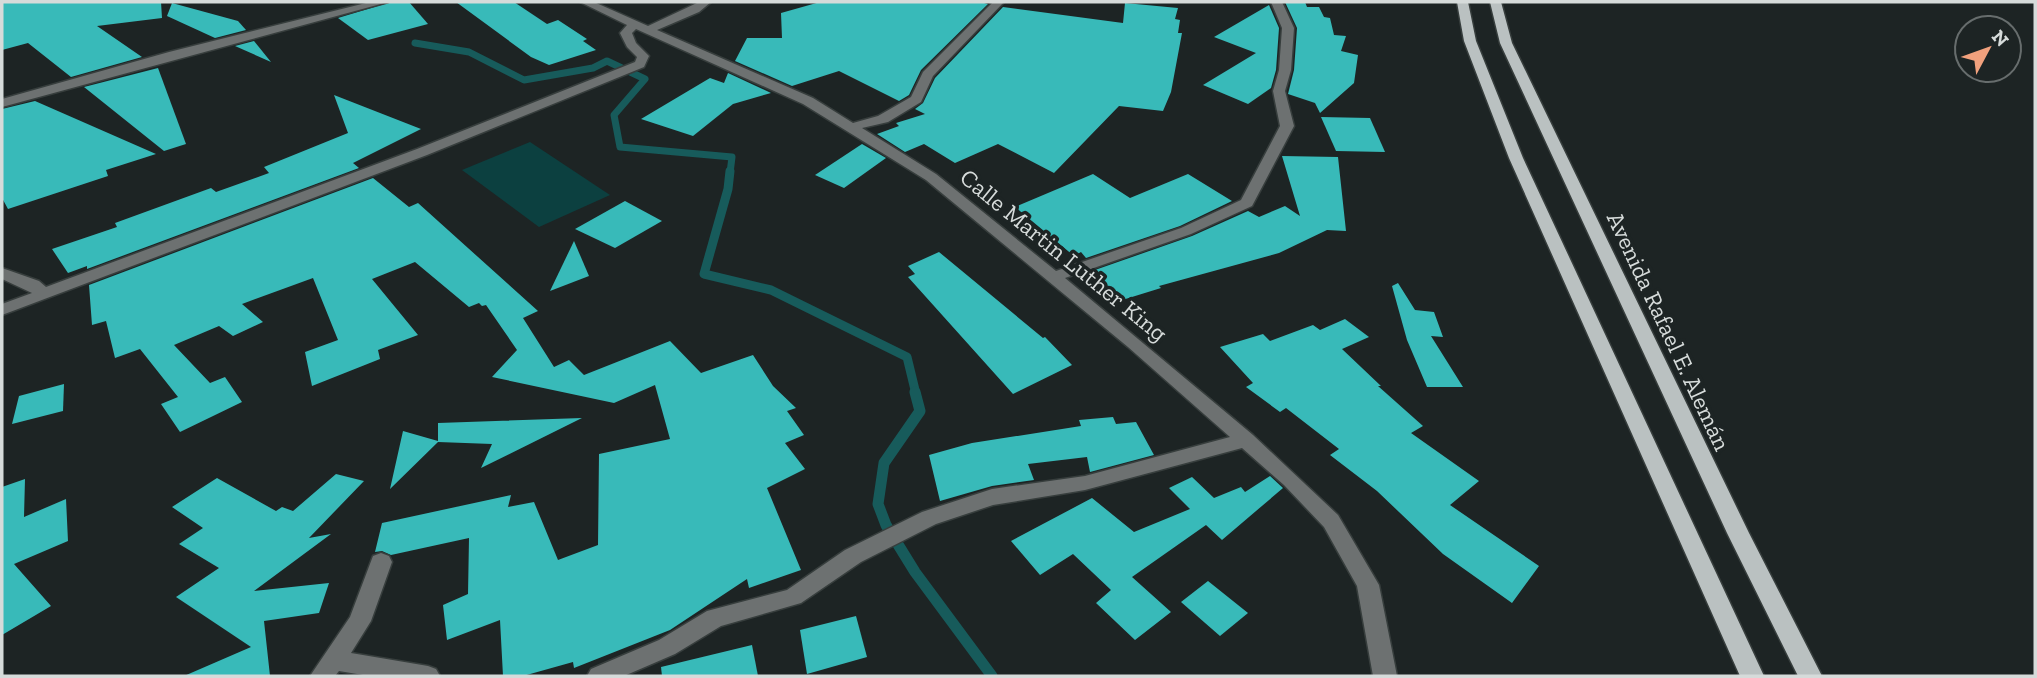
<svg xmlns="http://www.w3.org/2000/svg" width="2037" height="678" viewBox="0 0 2037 678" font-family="'Zilla Slab',serif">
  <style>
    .green { fill: #0c4040 }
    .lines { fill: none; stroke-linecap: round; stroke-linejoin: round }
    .stream-far2 { stroke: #175b5b; stroke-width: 7 }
    .stream-far1 { stroke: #175b5b; stroke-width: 9 }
    .stream { stroke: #175b5b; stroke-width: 11 }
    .building { fill: #38bab9 }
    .minor-casing { stroke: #373e3d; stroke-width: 3 }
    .major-casing { stroke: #373e3d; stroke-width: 3 }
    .minor { fill: #6d7171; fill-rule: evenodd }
    .major { fill: #bac1c1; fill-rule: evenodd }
    .labels { text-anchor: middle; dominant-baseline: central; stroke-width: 7; stroke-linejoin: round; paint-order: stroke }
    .street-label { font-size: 24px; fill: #d6dbda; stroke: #1d2424 }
  </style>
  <rect width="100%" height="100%" fill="#1d2424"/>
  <path class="green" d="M530,142L610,195L539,227L462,170Z"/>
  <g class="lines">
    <path class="stream-far2" d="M415,43L469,52L524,80L593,68L607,61L645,79L614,115L620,147L732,157L730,173"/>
    <path class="stream-far1" d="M730,171L728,189L704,274L771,290L907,357L916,394"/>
    <path class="stream" d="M915,392L920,411L884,463L878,504L886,525L915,572L992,676"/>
  </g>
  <g class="building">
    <path d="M2,2H161L162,18L97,26L142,57L71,77L28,43L2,50Z"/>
    <path d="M391,2H409L428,24L368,40L338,18Z"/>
    <path d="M456,2H514L547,24L558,20L587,39L583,41L596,50L549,65L531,57Z"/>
    <path d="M820,2H980L988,4L921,70L909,95L899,101L839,71L792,86L735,61L747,38H782L781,13Z"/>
    <path d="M1285,2H1305L1307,7H1319L1324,17L1330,18L1334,35L1346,36L1341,51L1358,55L1354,83L1320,113L1315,103L1288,94L1294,70L1297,28Z"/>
    <path d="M172,3L238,21L246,30L215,38L167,16Z"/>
    <path d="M1125,3L1178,8L1175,19L1180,20L1178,33H1182L1171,92L1163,111L1119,106L1054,173L998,144L955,163L924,144L905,152L877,134L899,126L896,123L925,114L915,109L923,103L935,78L1003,7L1123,23Z"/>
    <path d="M1269,5L1279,28L1276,70L1271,88L1248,104L1203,85L1256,53L1214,37Z"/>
    <path d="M254,41L271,62L235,46Z"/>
    <path d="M158,68L186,144L164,151L84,87Z"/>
    <path d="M728,73L771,93L733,104L693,136L641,119L710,78L724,83Z"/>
    <path d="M334,95L421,129L353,163L359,168L87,269V266L68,273L52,249L117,227L115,223L211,188L216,192L269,173L264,167L348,133Z"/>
    <path d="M35,101L156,154L106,170L108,176L8,209L2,198V109Z"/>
    <path d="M1321,117L1370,118L1385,152L1336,151Z"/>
    <path d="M862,144L886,158L844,188L815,175Z"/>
    <path d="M1282,156L1338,157L1346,231L1327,230L1279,253L1159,286L1161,288L1119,301L1095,270L1192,236L1248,211L1259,217L1285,206L1300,216Z"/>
    <path d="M1093,174L1130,198L1188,174L1232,201L1180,226L1086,258L1081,252L1074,256L1015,207Z"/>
    <path d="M373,178L409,207L418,203L538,311L523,318L554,367L569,360L584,375L670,341L701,373L753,355L773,386L796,408L787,411L804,435L785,443L805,469L767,488L801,570L749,588L747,579L670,630L574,668L573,662L523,676H503L500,620L447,640L443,605L468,594L469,538L391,555L382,551L375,552L382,523L511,495L508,507L534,502L558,560L598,545L599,454L670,439L655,385L614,403L492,377L517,350L486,305L482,306L479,303L469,307L415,262L372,279L418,335L378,350L380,359L312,386L305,352L338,340L313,278L242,304L263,322L233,336L219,326L174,345L210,383L225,377L242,402L180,432L161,404L178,397L140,349L115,358L106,321L92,325L89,285Z"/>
    <path d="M625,201L662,221L615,248L575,229Z"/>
    <path d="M574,241L589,276L550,291Z"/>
    <path d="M939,252L1043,338L1045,337L1072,365L1013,394L908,277L915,274L908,266Z"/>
    <path d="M1398,283L1415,310L1434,312L1443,337L1431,336L1463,387H1427L1407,340L1392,286Z"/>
    <path d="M1345,319L1369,337L1342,349L1381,386H1378L1423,426L1411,433L1479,481L1450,505L1539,566L1512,603L1443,554L1377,491L1330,455L1339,449L1286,408L1280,412L1246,387L1253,383L1220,347L1263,334L1270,341L1313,325L1320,330Z"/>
    <path d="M64,384L63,411L12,424L19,396Z"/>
    <path d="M1113,417L1116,424L1136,422L1154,455L1090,472L1087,457L1028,464L1034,480L992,486L940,501L929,455L972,443L1081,426L1079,420Z"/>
    <path d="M582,418L481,468L492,444L438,442L390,489L403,431L438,441V423Z"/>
    <path d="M336,474L364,481L309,538L331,534L254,591L329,583L319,613L264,621L270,676H184L251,647L176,597L219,568L179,544L203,528L172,507L217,478L276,511L282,507L293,511Z"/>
    <path d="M1270,476L1283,488L1222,540L1206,525L1132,577L1171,612L1135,640L1096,603L1111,590L1073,554L1040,575L1011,541L1092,498L1134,532L1190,509L1169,488L1192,477L1214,498L1241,487L1245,492Z"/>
    <path d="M25,479L24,517L66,499L68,541L14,564L51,606L2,635V487Z"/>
    <path d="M1208,581L1248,613L1220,636L1181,602Z"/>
    <path d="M856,616L867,657L807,674L800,630Z"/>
    <path d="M752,645L758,676H662L661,667Z"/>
  </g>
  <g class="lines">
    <defs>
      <g id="minor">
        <path d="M370,2H388L2,107V99L169,52Z"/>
        <path d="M580,2H594L648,26L699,2H711L699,12L657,30L813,98L853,123L878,116L911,97L923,72L993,2H1004L933,76L921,102L888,122L862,128L936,174L1056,271L1181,228L1241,200L1280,126L1273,91L1279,70L1282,28L1271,2H1282L1294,28L1291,70L1285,91L1294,126L1252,206L1191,234L1065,278L1253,435L1338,515L1379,585L1397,676H1373L1357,586L1324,527L1284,485L1242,448L1085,490L993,505L936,524L861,562L801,603L721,626L675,654L624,676H587L591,669L659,640L707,611L787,590L845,550L922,512L992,489L1085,476L1230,437L1128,347L926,180L803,104L636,29L632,33L636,43L649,56L644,67L427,155L2,315V304L32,293L2,279V268L39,281L46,287L417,149L635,62L637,57L627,47L620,33L627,25Z"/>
        <path d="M381,553L389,556L392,562L371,621L351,653L428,666L436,669L440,676H369L339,671L335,676H310L350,617L373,556Z"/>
      </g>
      <g id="major">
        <path d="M1457,2H1468L1476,41L1523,158L1764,676H1740L1509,158L1464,41Z"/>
        <path d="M1490,2H1501L1512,43L1749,533L1822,676H1798L1727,533L1500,43Z"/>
      </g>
    </defs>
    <use href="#minor" class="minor-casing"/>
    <use href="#major" class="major-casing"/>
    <use href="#minor" class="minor"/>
    <use href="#major" class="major"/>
  </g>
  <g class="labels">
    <g class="street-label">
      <text transform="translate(1064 255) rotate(39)">Calle Martin Luther King</text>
      <text transform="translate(1669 331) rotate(65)">Avenida Rafael E. Alemán</text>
    </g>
  </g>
  <rect width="2037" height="678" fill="none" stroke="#d6dbda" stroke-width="7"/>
  <g transform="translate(1988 49) rotate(49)"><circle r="33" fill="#1d2424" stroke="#676d6d" stroke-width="2"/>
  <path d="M0-5L12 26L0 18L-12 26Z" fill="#f1a17d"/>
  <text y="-10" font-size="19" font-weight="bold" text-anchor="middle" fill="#d6dbda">N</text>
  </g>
</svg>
